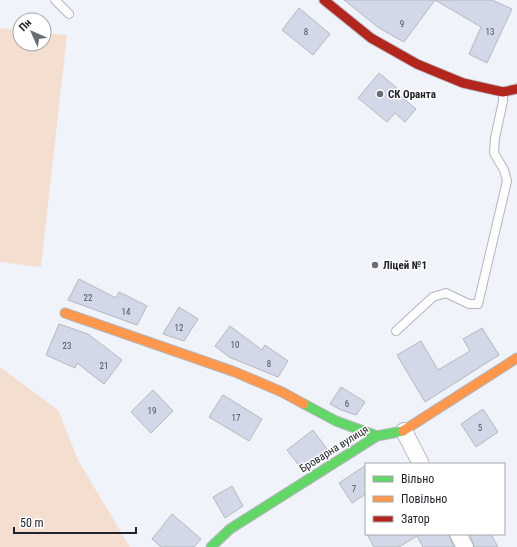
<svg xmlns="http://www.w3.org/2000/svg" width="517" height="547" viewBox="0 0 517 547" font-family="'Roboto Condensed',sans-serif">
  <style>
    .green { fill: #f4ded0 }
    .building { fill: #d2d8e7; stroke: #b6b8be }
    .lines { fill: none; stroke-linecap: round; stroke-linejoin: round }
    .lane-casing { stroke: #b4b6bc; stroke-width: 10 }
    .street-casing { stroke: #b4b6bc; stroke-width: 18 }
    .fast-casing { stroke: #b4b6bc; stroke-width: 11 }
    .slow-casing { stroke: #b4b6bc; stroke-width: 11 }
    .jam-casing { stroke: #b4b6bc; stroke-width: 11 }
    .lane { stroke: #fdfdfe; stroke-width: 8 }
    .street { stroke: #fdfdfe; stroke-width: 16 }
    .fast { stroke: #63d668; stroke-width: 9 }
    .slow { stroke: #ff974d; stroke-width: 9 }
    .jam { stroke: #b3261e; stroke-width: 9 }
    .poi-dot { fill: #696c73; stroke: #fff; stroke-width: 1.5 }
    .labels { text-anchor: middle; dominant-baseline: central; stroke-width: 3; stroke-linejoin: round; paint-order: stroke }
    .number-label { font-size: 9px; fill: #4d5059 }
    .poi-label { font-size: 11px; font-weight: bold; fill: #21232a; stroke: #fff; text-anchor: start }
    .street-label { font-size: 11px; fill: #21232a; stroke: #fff }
  </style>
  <rect width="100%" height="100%" fill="#f0f3fa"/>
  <g class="green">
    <path d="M0,28L20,30V44H44V33L67,35L41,267L0,262Z"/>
    <path d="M0,367L58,410L79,462L130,547H0Z"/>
  </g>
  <g class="building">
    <path d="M344,0H435L404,42L379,28Z"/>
    <path d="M435,0H492L512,9L487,63L469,54L481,27Z"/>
    <path d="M299,8L330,34L313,55L282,30Z"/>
    <path d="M379,73L397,88L395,91L416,109L405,122L395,113L387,122L358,98Z"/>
    <path d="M79,279L116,298L119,292L147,306L137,325L68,300Z"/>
    <path d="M179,307L198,319L184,341L163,334Z"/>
    <path d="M59,324L88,334L122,360L104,384L77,363L75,368L46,355Z"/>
    <path d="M230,326L262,350L265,345L288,361L278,377L229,357L215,346Z"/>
    <path d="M482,328L499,355L425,402L397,355L421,341L438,370L470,351L463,339Z"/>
    <path d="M341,387L365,402L356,415L341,410L330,404Z"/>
    <path d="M153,390L173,411L151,433L131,412Z"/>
    <path d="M223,395L262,419L249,441L209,417Z"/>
    <path d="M483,409L498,432L476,447L461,424Z"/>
    <path d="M313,430L327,449L301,468L287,450Z"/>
    <path d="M366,465V494L352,503L339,483Z"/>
    <path d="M232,486L243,506L225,518L213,497Z"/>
    <path d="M172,514L201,539L194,547H161L152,539Z"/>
    <path d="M367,534H449L450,538L454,547H423L417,536L399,547H374Z"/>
    <path d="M469,534H491L498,547H474L473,542Z"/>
  </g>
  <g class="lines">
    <defs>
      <g id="lane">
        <path d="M55,0L69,14"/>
        <path d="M396,331L433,297L446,293L469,304H478L507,181L504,170L494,153L495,138L503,101V93"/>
      </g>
      <g id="street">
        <path d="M404,431L421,464"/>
        <path d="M458,534L465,547"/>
      </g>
      <g id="fast">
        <path d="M304,404L336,421L377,436"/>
        <path d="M211,547L230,529L377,436L403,431"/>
      </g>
      <g id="slow">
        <path d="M65,313L235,372L282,392L304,404"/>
        <path d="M403,431L517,358"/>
      </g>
      <path id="jam" d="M324,0L371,38L417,64L463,83L503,92L517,89"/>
    </defs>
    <use href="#lane" class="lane-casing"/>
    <use href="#street" class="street-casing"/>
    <use href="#fast" class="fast-casing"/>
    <use href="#slow" class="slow-casing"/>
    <use href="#jam" class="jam-casing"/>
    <use href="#lane" class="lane"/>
    <use href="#street" class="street"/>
    <use href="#fast" class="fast"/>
    <use href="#slow" class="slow"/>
    <use href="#jam" class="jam"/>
  </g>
  <g class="poi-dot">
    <circle cx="380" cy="94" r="4"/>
    <circle cx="375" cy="265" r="4"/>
  </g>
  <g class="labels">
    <g class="number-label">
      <text x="402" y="24">9</text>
      <text x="306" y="32">8</text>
      <text x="490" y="32">13</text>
      <text x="88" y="298">22</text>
      <text x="126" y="312">14</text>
      <text x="179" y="328">12</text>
      <text x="235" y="345">10</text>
      <text x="67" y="346">23</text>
      <text x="269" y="364">8</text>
      <text x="104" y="366">21</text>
      <text x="347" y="404">6</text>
      <text x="152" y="411">19</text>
      <text x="236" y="418">17</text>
      <text x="480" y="428">5</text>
      <text x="354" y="489">7</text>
    </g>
    <g class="poi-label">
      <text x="388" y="94">СК Оранта</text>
      <text x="383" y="265">Ліцей №1</text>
    </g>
    <g class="street-label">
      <text transform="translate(334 449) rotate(-32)">Броварна вулиця</text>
    </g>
  </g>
  <rect x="365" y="463" width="140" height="72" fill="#ffffff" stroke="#a6a7aa"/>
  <rect x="373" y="476" width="20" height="6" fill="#63d668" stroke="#a6a7aa"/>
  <text x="401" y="483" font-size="12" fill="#21232a">Вільно</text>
  <rect x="373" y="496" width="20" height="6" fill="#ff974d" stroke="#a6a7aa"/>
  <text x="401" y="503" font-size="12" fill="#21232a">Повільно</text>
  <rect x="373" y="516" width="20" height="6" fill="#b3261e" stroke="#a6a7aa"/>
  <text x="401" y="523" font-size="12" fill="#21232a">Затор</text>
  <g transform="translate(32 32) rotate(315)"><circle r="19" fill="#ffffff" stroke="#a6a7aa"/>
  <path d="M0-3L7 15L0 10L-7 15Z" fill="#696c73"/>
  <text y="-6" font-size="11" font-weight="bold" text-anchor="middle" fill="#21232a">Пн</text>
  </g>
  <path d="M14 527v6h122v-6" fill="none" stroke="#21232a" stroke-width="2"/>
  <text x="20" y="527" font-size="12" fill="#21232a" stroke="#ffffff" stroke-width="3" paint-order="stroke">50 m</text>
</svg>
